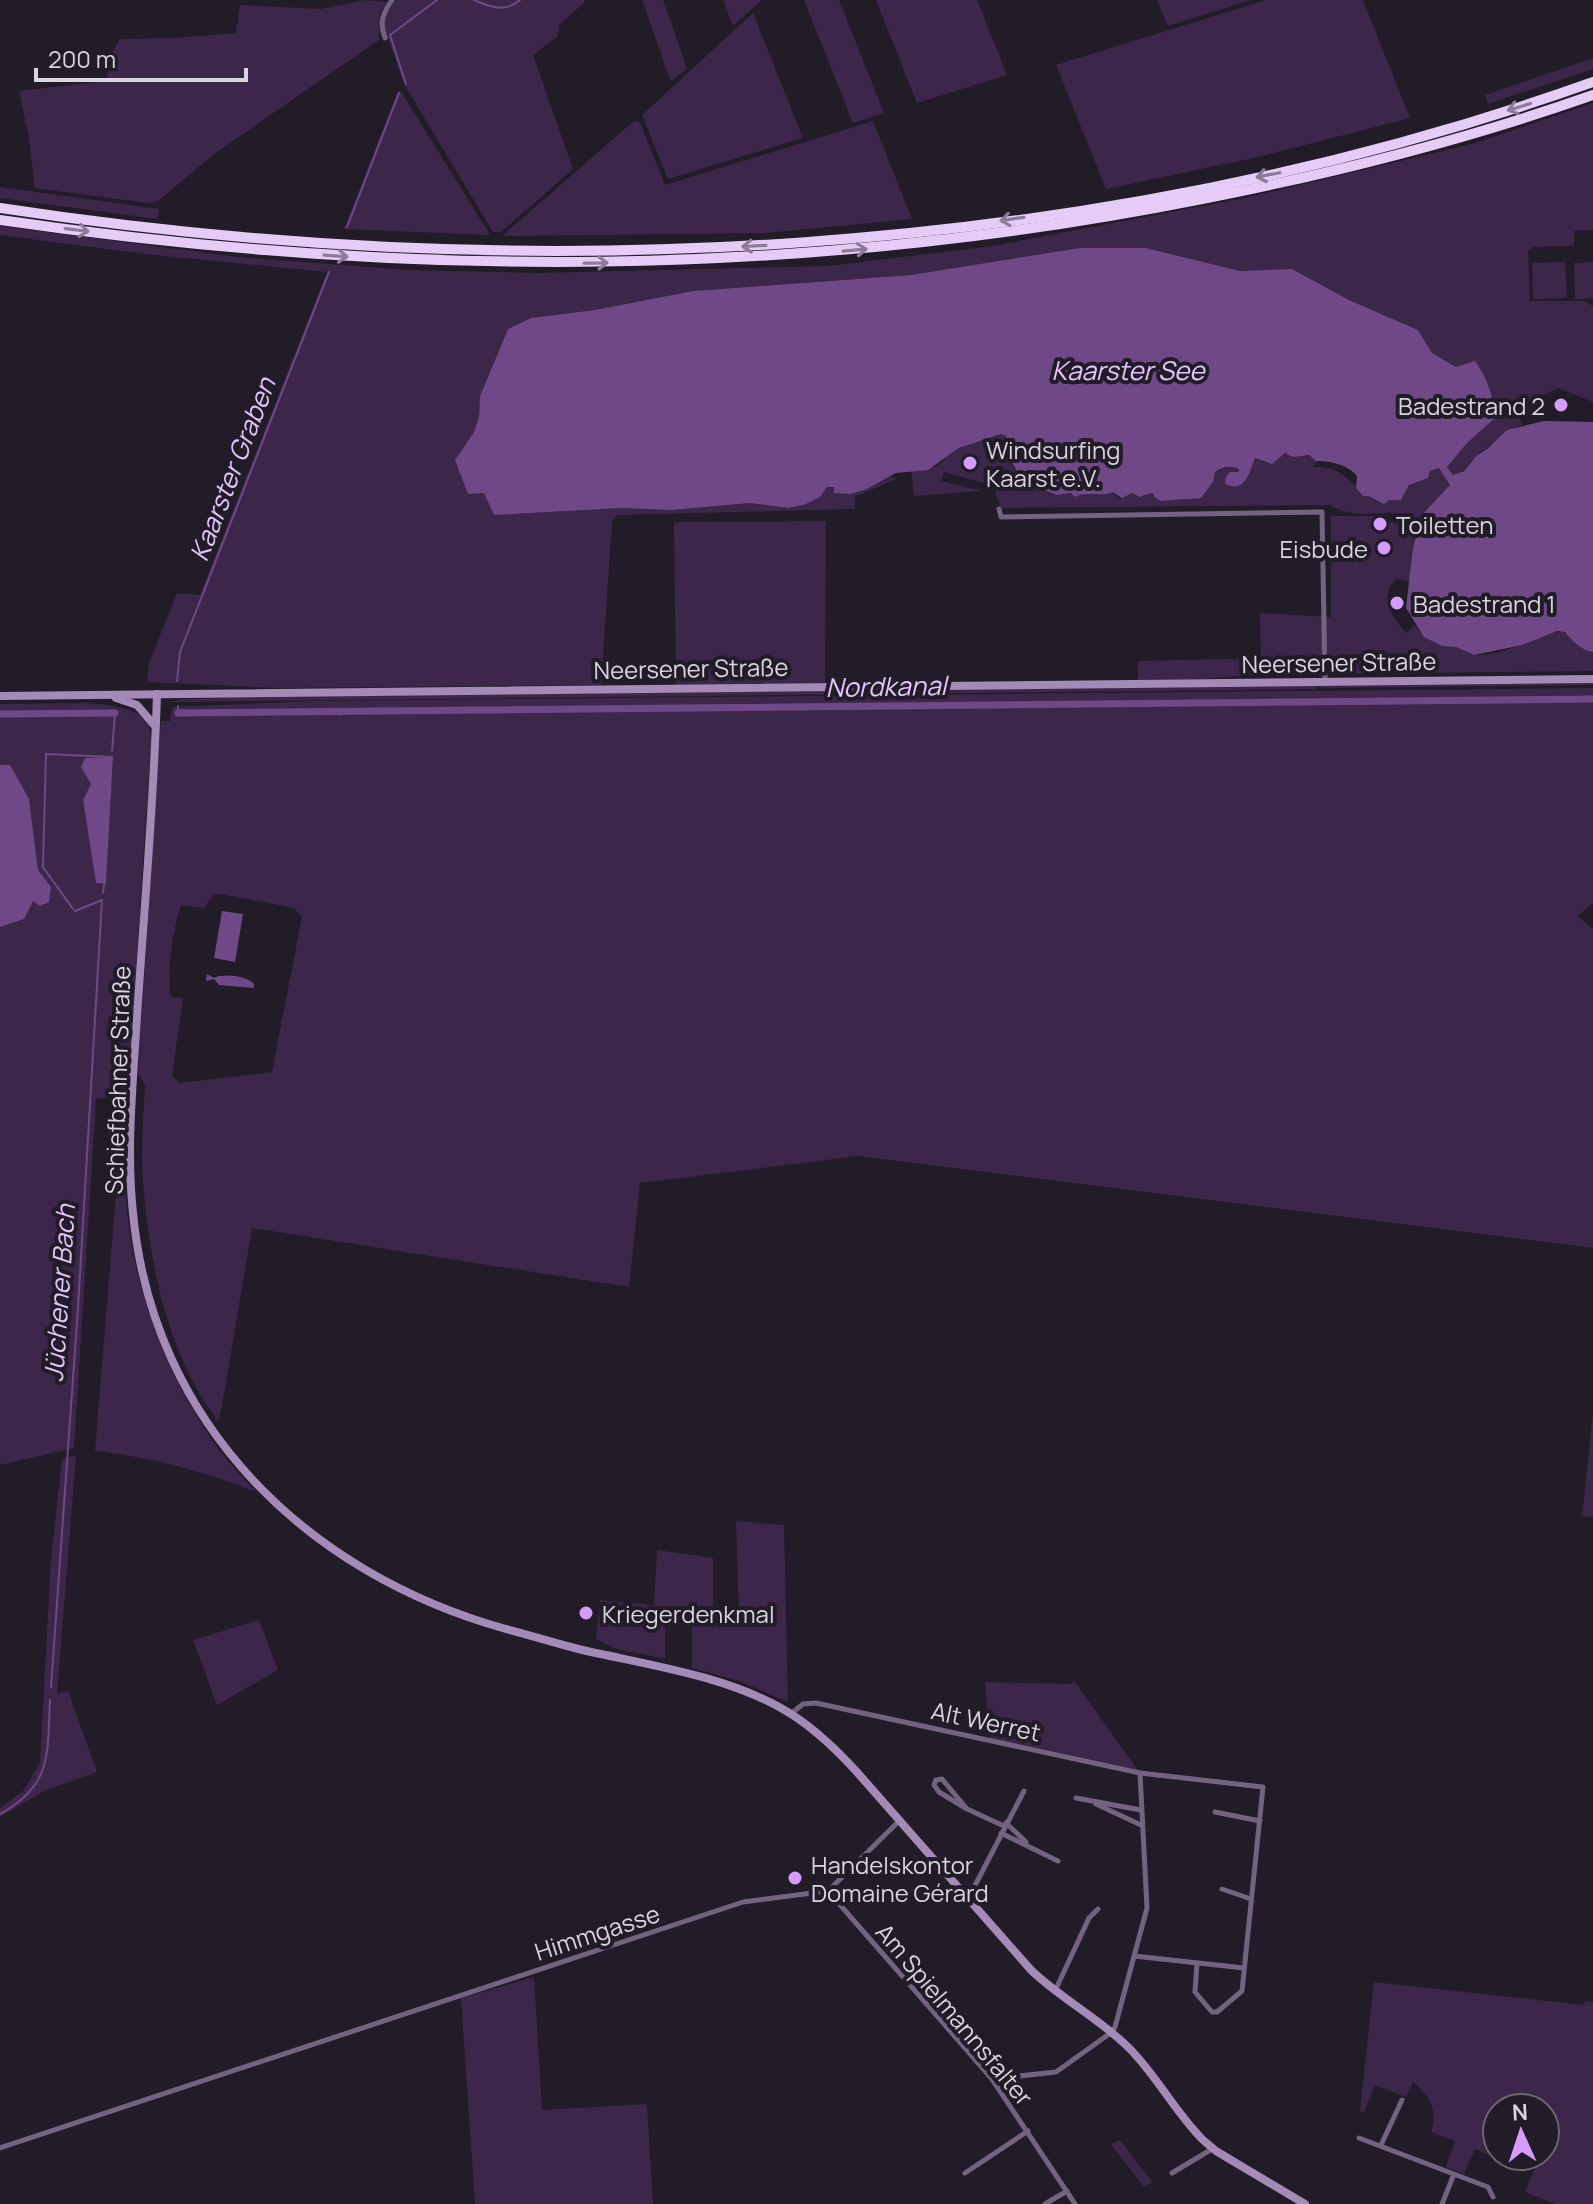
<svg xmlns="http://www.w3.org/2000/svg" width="1593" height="2204" viewBox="0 0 1593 2204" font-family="Manrope,sans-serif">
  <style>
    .green { fill: #3c274a; fill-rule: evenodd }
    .water { fill: #6f4987 }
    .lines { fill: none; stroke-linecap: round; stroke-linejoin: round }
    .stream { stroke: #6f4987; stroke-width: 2 }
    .canal { stroke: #6f4987; stroke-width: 7 }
    .street { stroke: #73637f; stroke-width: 5 }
    .secondary { stroke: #a48ab7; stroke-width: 8 }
    .highway { stroke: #e5ccf6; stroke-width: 10 }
    .oneway { stroke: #8d7c99 }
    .poi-dot { fill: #d59cfb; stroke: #221b28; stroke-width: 3 }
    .labels { text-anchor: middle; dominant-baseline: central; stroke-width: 8; stroke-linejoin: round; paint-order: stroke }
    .poi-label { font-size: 24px; fill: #d9d4dd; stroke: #221b28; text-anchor: start }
    .street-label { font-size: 24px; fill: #d9d4dd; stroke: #221b28 }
    .water-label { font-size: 26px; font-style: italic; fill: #e4c4fa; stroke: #221b28 }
  </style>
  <rect width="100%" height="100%" fill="#221b28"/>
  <g class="green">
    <path d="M365,0L387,2L380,13L379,40L214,154L157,202L147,203L35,188L28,133L19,91L106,81L110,56L120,39L174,38L236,33L240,5L320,9Z"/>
    <path d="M396,0H584L585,2L559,25L558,36L533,55L573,169L501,232H493L404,84L383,24L385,16Z"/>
    <path d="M642,0H663L687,68L671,82Z"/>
    <path d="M723,0H762L733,26Z"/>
    <path d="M804,0H839L884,113L853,123Z"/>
    <path d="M876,0H977L1007,75L917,103Z"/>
    <path d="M1157,0H1251L1168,26Z"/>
    <path d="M1266,0H1363L1410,118L1258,157L1106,189L1056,65Z"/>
    <path d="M753,13L803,138L668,179L642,115Z"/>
    <path d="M1593,58V69L1488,104L1485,95Z"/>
    <path d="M398,91L402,93L490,235L344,229Z"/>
    <path d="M1593,103V230L1574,231V246L1533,247L1528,251L1530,301H1584L1593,306V402L1558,388L1540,397L1518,414L1522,425C1505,431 1493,444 1478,454C1468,462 1467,471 1453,475L1446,467L1467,443L1456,367L1432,353L1418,330L1349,300L1292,269L1240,271L1146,248L911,275L693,291L595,310L531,318L508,329L480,396L479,417L474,432L455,460L484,493L494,515L622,508L673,510L750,503L788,508L804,505L820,497L827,487L867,489L890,477L898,478L855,497V509L617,515L612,522L601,685L276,688L147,682L149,663L177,593L200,595L327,272L145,254L0,235V226L238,257L408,270L538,273L828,266L993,246L1245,198L1472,144Z"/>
    <path d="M634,121L640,123L665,185L873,121L912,219L766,233L502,236Z"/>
    <path d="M0,187L159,209L157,219L0,198Z"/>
    <path d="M1565,262L1567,298L1533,299L1532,263Z"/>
    <path d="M1593,262V298L1575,299L1574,263Z"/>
    <path d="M1001,434L1006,436C1002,467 1028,489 1056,494C1063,496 1068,493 1075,493C1088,493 1101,498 1113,492L1119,498L1133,493L1137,497C1156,489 1147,495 1161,501L1184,500L1215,472L1232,465L1239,469L1225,484L1231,487L1241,485L1255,458L1266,463C1285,452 1300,449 1318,461L1312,467C1349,464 1353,495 1383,503L1406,491L1409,485L1428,478L1430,471L1440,468L1450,485C1440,499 1426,508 1418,525C1411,540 1412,564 1410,582L1396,579C1378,596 1392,619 1407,633L1414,624C1426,640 1436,644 1456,647C1462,649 1467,653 1473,654C1502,661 1538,629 1565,632C1572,641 1582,651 1593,652V671L1247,675L1206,679L1138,680V661L1261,658L1260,613L1331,617V516H1384L1385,521L1372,524L1374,528L1396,520L1391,512C1373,515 1346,516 1330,505L1001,508L995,493L997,489L984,483L944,472L941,481L982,491L914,496L911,470L935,467L959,448Z"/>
    <path d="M826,521L825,683L676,685L674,522Z"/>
    <path d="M1593,683V685L1320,688L1318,686Z"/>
    <path d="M1316,686V689L172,702L182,699L315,696Z"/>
    <path d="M1593,688V903L1578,916L1593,929V1248L858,1156L640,1183L629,1287L252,1228L221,1411L218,1421C164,1350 147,1252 142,1165C141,1138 144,1111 145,1085L138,1074L159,748L161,721H170L172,707L314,701ZM221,894L294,908L302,917L272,1072L179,1083L172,1076L183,998L171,997C167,967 172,933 181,905L204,908L213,895Z"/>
    <path d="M85,703C107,705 133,706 149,722L151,741L128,1089L125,1091L128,1096C126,1137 123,1178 128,1219C137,1300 171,1384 220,1451C231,1465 244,1479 256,1492C200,1470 155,1458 95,1451L124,1095L96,1099L74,1448L0,1465V927L24,919L38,870L29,799L10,766L0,765V704ZM113,757L106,884L96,883L83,800L91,784L85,758Z"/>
    <path d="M1593,1413V1517L1582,1516Z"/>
    <path d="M76,1455L57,1694L68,1691L97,1772L46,1790L0,1817V1808L23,1791L40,1763L51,1558L62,1459Z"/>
    <path d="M736,1521L784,1525L788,1702L740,1681L692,1668V1610L665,1608V1659L617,1649L596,1639L600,1600L654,1605L657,1550L713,1558V1612L739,1614Z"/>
    <path d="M259,1620L278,1670L217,1705L193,1640Z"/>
    <path d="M1075,1680V1682L1140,1773L990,1740L985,1682L1071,1684Z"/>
    <path d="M534,1977L542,2110L647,2104L653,2204H475L461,1998Z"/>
    <path d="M1374,1982L1584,2005L1585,2001L1593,2002V2204H1556L1525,2192L1537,2163L1520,2156H1545V2108H1497L1496,2158L1475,2149L1464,2174L1446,2167L1455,2141L1431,2132C1438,2110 1430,2096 1413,2082L1406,2097L1375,2085L1364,2112L1360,2111Z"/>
    <path d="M1120,2140L1152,2182L1144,2187L1111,2144Z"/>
  </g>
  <g class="water">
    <path d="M1080,248H1146L1240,271L1292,269L1349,300L1418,330L1432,353L1456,367L1475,361C1488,379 1493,396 1495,418L1467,443L1447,467L1453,475L1464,471L1476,456L1487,449L1507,430L1544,421L1593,422V652C1582,651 1572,641 1565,632L1557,631L1522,645L1474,655L1456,647L1442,646L1424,637L1406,608L1413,547L1421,516L1450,485L1439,468L1430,471L1428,478L1409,485L1401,500H1389L1384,504L1368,496H1363L1356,488L1357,476C1349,465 1329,460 1316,461L1309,455L1293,457L1285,453L1272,464L1255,458C1249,472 1246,494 1225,484L1226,477L1230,472H1238L1239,469C1231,465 1222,467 1215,472L1213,482L1201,498L1161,501C1146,495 1162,490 1139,497L1132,493L1122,498L1113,492C1101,498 1085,490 1075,497L1071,493L1057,495L1023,482L1007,454L1006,436L1001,434L959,448L928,470L896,473L867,489L850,494L834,493V487H827L820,497L804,505L788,508L750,503L672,510L622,508L494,515L484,493L468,494L455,460L474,432L479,417L480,396L508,329L531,318L595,310L693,291L911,275Z"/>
    <path d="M113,757L106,884L96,883L83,800L91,784L81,767L85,758Z"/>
    <path d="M0,765H10L29,799L38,870L51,887L49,902L40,906L33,901L24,919L0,927Z"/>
    <path d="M222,911L243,914L235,962L214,958Z"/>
    <path d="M207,974L214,978C224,973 247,976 254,984V988L219,985L214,979L206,981Z"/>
  </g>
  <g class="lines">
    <g class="stream">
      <path d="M474,0C490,7 505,13 520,0"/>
      <path d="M406,84L390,35L437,0"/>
      <path d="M347,227L399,93"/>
      <path d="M177,681L180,652L329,272"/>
      <path d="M178,706V713"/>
      <path d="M339,715V712"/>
      <path d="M112,751L115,713"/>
      <path d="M103,893L104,884"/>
      <path d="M73,909L43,867L46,754L112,757"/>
      <path d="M51,1687L78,1308L102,900L75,911"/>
      <path d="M0,1814C53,1785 47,1754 50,1700"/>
    </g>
    <g class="canal">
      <path d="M178,713L1593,699"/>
      <path d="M0,714L115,713"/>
    </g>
    <g class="street">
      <path d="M385,38C379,22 383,13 392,0"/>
      <path d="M999,509L1001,517L1322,512L1325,682"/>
      <path d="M792,1713L803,1704L816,1703L1140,1773L1147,1908L1115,2027L1112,2032L1056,2072L992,2079"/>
      <path d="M1140,1773L1263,1787L1242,1991L1217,2012H1212L1195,1992L1197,1963"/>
      <path d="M1076,1798L1141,1810"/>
      <path d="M1096,1804L1141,1825"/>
      <path d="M967,1809L939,1792L934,1785L936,1780L942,1779L967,1809L1004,1826"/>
      <path d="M1215,1812L1260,1821"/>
      <path d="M1006,1823L1026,1842"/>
      <path d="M1001,1833L1058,1861"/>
      <path d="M1222,1889L1251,1899"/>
      <path d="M828,1891L992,2079L1075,2204"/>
      <path d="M968,1899L1024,1791"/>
      <path d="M1134,1956L1244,1968"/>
      <path d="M1055,1991L1089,1918L1098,1909"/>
      <path d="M1359,2138L1488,2187L1493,2197"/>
      <path d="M1381,2145L1402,2100"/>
      <path d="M0,2148L743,1902L828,1891L899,1821"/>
      <path d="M965,2173L1028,2131"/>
      <path d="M1172,2173L1212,2149"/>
      <path d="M1045,2204L1067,2191"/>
      <path d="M1442,2204L1454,2174"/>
    </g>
    <g class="secondary">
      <path d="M157,694C154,802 144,910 137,1017C133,1083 126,1148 133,1213C153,1425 308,1574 506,1629C538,1637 569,1648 601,1654C661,1667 727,1678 781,1708C810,1724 834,1747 856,1771L1031,1970C1061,1999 1099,2018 1129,2048C1157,2076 1175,2112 1203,2140L1216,2151L1305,2204"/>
      <path d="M0,696L1593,679"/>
      <path d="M116,698L137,705L155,726"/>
    </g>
    <g class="highway">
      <path d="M0,208C524,288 1091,261 1593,82"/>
      <path d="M0,220C405,279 799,279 1202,199C1335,173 1465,140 1593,95"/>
    </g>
  </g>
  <defs><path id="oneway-shaft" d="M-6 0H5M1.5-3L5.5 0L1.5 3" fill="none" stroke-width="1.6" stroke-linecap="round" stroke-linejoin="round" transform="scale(2)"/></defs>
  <g class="oneway">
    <use href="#oneway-shaft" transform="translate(1519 107) rotate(163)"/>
    <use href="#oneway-shaft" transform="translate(1268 175) rotate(169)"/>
    <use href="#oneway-shaft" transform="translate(1012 219) rotate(172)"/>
    <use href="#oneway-shaft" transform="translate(77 230) rotate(7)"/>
    <use href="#oneway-shaft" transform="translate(754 246) rotate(177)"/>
    <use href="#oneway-shaft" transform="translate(855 250) rotate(-5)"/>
    <use href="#oneway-shaft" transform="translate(336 256) rotate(4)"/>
    <use href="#oneway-shaft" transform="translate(596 263) rotate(-1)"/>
  </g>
  <g class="poi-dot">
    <circle cx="1561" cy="405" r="8"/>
    <circle cx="970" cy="463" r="8"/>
    <circle cx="1380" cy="524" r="8"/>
    <circle cx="1384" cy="548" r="8"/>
    <circle cx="1397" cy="603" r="8"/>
    <circle cx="586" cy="1613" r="8"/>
    <circle cx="795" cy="1878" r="8"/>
  </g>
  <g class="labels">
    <g class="poi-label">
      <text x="1545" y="405" text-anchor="end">Badestrand 2</text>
      <text x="986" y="449">Windsurfing<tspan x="986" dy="28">Kaarst e.V.</tspan></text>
      <text x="1396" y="524">Toiletten</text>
      <text x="1368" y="548" text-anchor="end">Eisbude</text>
      <text x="1413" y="603">Badestrand 1</text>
      <text x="602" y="1613">Kriegerdenkmal</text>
      <text x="811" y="1864">Handelskontor<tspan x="811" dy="28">Domaine Gérard</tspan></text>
    </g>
    <g class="street-label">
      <text transform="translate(1339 662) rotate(-1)">Neersener Straße</text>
      <text transform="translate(691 668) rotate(-1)">Neersener Straße</text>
      <text transform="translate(117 1080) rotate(-88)">Schiefbahner Straße</text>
      <text transform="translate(986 1721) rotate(12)">Alt Werret</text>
      <text transform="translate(597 1932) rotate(-18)">Himmgasse</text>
      <text transform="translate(955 2014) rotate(50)">Am Spielmannsfalter</text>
    </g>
    <g class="water-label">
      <text x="1128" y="370">Kaarster See</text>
      <text transform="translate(232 469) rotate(-69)">Kaarster Graben</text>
      <text transform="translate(886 686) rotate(-1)">Nordkanal</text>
      <text transform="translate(59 1293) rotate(-86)">Jüchener Bach</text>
    </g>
  </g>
  <g transform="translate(1521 2132) rotate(357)"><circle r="38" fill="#221b28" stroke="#6b6570" stroke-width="2"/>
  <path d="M0-6L14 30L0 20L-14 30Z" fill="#d59cfb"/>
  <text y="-12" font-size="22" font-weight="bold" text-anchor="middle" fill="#d9d4dd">N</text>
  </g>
  <path d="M36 68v12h210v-12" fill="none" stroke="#d9d4dd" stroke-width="4"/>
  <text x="48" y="68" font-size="24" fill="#d9d4dd" stroke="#221b28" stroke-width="6" paint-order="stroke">200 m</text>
</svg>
